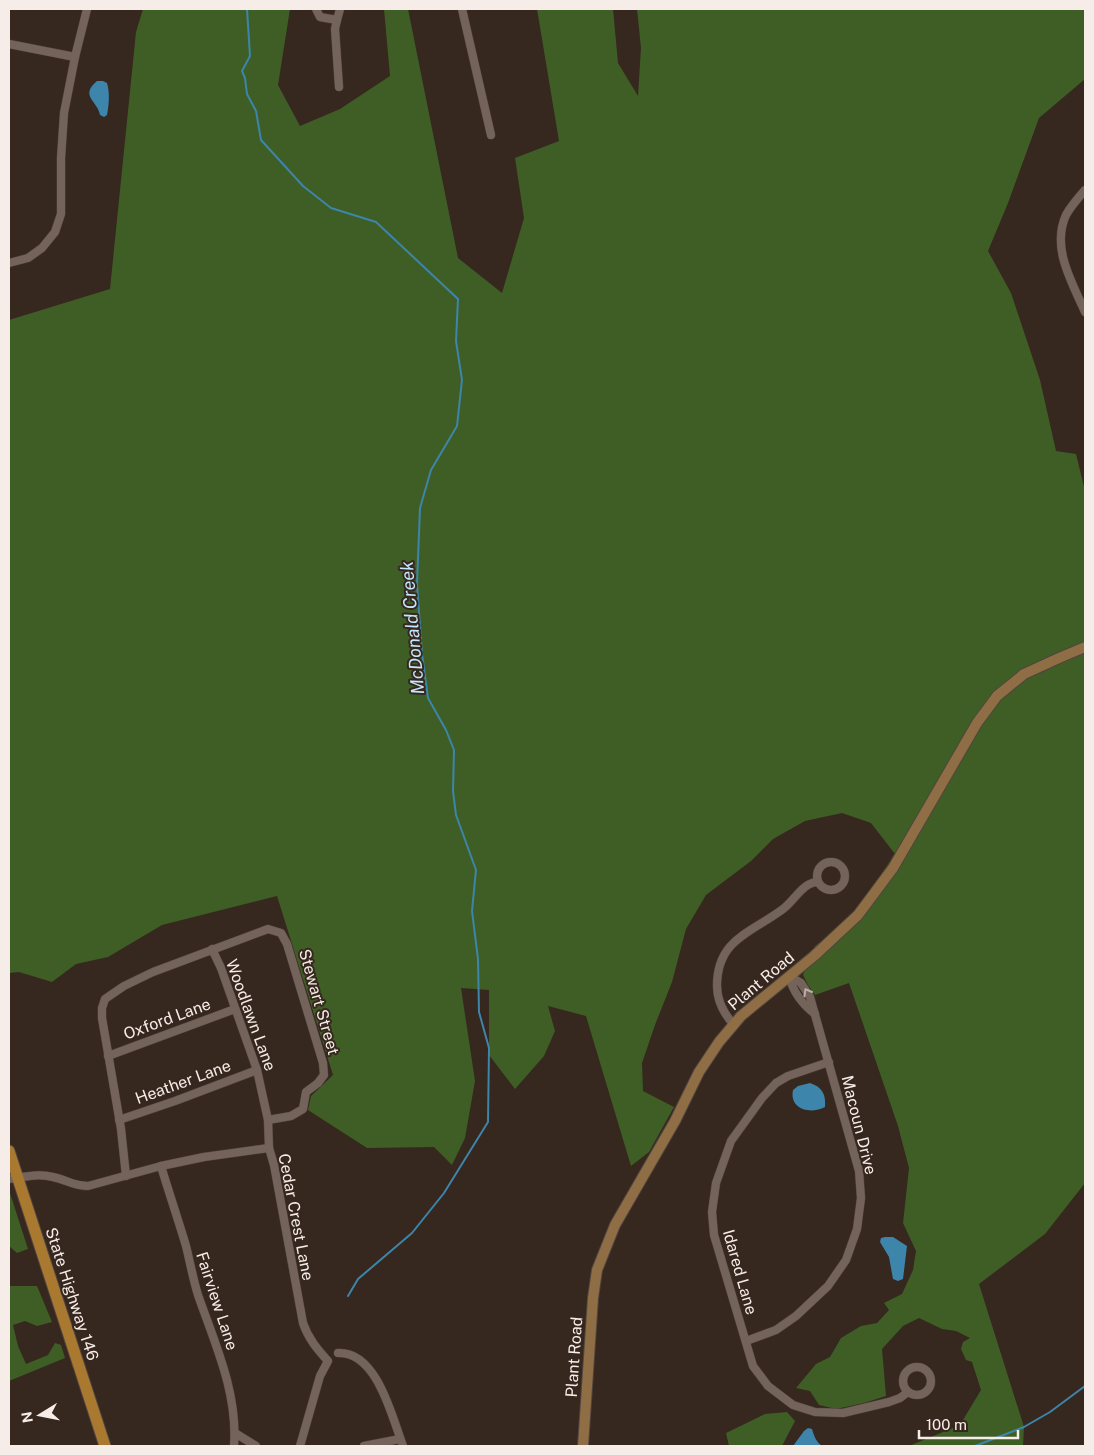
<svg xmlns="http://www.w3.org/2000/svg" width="1094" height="1455" viewBox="0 0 1094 1455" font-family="'Public Sans',sans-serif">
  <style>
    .forest { fill: #3f5e25 }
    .water { fill: #3d85aa }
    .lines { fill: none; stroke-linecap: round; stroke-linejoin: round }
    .stream { stroke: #3d85aa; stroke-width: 2 }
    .street-casing { stroke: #51453f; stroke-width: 9 }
    .secondary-casing { stroke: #51453f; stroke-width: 12 }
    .primary-casing { stroke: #51453f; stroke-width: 13 }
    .street { stroke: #74635a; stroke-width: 8 }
    .secondary { stroke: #8f6e45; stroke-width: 10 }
    .primary { stroke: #aa7930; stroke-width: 11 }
    .oneway { stroke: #bcafa8 }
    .labels { text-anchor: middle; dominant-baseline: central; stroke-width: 4; stroke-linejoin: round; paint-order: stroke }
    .street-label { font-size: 16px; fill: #f7ede8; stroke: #36271f }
    .water-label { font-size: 18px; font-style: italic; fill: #c2e7fc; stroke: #36271f }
  </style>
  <rect width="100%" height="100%" fill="#36271f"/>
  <g class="forest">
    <path d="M143,9H290L278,85L300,126L340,109L390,76L384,9H408L458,258L502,293L524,218L515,158L559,141L537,9H613L618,63L638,96L641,48L637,9H1085V79L1039,118L1008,203L988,251L1011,293L1040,380L1056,451L1076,454L1085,491V1183L1045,1234L979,1284L1024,1427L1023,1446H909L960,1425L981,1390L972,1362L966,1360L961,1349L963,1342L970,1338L956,1331L942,1329L919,1318L903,1326L882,1349L886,1396L864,1403L836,1409L819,1405L810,1391L796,1388L816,1364L830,1357L841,1338L861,1326L877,1323L889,1310L884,1303L902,1294L913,1270L916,1251L903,1223L909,1168L898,1126L849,983L815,995L808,985L803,975L815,946L841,927L865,898L895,854L871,823L842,813L805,821L773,839L751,861L706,895L686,929L672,982L655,1025L642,1063L643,1091L674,1107L649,1152L631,1166L586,1016L548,1006L555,1031L544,1056L515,1089L489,1055V990L461,988L475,1081L465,1138L452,1165L434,1147L367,1148L308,1110L311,1096L333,1075L277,896L162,925L108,957L76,964L52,982L19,972L9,973V320L110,289L136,32Z"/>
    <path d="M9,1190L28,1249L17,1253L9,1246Z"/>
    <path d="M9,1286H37L52,1322L37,1326L25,1321L13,1325L18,1346L26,1364L48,1355L55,1343L61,1345L65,1358L9,1381Z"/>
    <path d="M787,1412L795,1421L782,1446H729L726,1433L765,1414Z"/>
  </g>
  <g class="water">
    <path d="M97,81H103L107,83C110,93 109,105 107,115L104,117L100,115C98,101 79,96 97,81Z"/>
    <path d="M810,1083C822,1087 826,1094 825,1107C810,1115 789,1109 793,1090L798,1086Z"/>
    <path d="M885,1237H893L907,1246L903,1279L898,1281L893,1279L889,1257L880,1242L881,1238Z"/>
    <path d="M808,1428L812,1429C814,1436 817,1444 823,1446H793L804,1431Z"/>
  </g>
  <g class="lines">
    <g class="stream">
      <path d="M247,9L250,56L242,71L245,78L247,94L256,111L261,140L303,186L331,208L376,222L458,299L456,341L462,380L457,426L431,470L420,508L417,584L422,654L428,698L446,730L454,750L453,791L456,815L476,870L472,911L478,959L479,1012L489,1048L488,1122L444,1193L412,1233L358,1279L348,1296"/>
      <path d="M975,1446L1024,1427L1050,1412L1085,1386"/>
    </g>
    <defs>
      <g id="street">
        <path d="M316,9L320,17L337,20L340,9"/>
        <path d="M462,9L491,135"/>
        <path d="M337,20L335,29L339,87"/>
        <path d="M9,44L75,57"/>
        <path d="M1085,190C1078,198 1071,206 1066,215C1051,248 1072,282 1085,312"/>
        <path d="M9,263L28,258L42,248L55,232L61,214V158L64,113L75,57L87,9"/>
        <circle cx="831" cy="876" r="14"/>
        <path d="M212,949L221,968L257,1070L268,1120L269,1148"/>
        <path d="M789,976C793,992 802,1004 815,1014"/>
        <path d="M734,1025C724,1014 717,1001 717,986C717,939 751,933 783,909C795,900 803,882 818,882"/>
        <path d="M108,1056L235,1009"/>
        <path d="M829,1062L788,1076L776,1083L762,1098L731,1141L716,1183L712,1212L714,1235L753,1366L768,1386L793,1405L815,1412L843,1413L889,1402L900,1398L908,1392"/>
        <path d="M119,1120L175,1101L257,1070"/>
        <path d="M161,1166C169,1193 178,1219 186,1246C190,1262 193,1279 198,1295C215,1344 238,1393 234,1446"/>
        <path d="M126,1176L121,1129L102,1018V1008L105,999L124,986L153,972L268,929L281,933L287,944L323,1063L324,1075L318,1083L306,1092L303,1109L291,1116L268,1120"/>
        <path d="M9,1179C24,1177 37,1173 53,1177C67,1180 73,1186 88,1186L161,1166L204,1157L269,1148L274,1165L303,1323C308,1338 317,1349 328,1361L320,1376L300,1446"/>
        <path d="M746,1341L776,1330L796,1316L828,1286L846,1260L857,1229L861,1198L859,1171L810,997L801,983L789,976"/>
        <path d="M338,1353C377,1351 392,1417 403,1446"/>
        <circle cx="917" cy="1381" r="14"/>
        <path d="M235,1433L256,1446"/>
        <path d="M364,1446L400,1439"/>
      </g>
      <path id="secondary" d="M583,1446L593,1298L597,1270L615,1225L675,1121L699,1072L719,1042L741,1016L814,956L858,915L893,868L977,723L997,696L1024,674L1059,658L1085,647"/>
      <path id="primary" d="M9,1151L105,1446"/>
    </defs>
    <use href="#street" class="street-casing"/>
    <use href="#secondary" class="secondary-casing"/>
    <use href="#primary" class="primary-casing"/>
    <use href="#street" class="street"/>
    <use href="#secondary" class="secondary"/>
    <use href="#primary" class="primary"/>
  </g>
  <defs><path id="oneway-chevron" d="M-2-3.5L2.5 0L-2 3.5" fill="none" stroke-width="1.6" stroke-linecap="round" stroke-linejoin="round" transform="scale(1.25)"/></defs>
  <use class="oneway" href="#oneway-chevron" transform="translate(807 992) rotate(-120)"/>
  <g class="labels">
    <g class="street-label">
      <text transform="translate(761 981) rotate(-40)">Plant Road</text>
      <text transform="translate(319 1002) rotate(74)">Stewart Street</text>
      <text transform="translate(251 1015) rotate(70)">Woodlawn Lane</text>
      <text transform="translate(167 1019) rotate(-20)">Oxford Lane</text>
      <text transform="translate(183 1082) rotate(-20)">Heather Lane</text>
      <text transform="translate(859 1125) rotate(76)">Macoun Drive</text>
      <text transform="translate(296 1217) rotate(79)">Cedar Crest Lane</text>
      <text transform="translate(740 1272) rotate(74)">Idared Lane</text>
      <text transform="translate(72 1294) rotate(72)">State Highway 146</text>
      <text transform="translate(217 1301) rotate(72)">Fairview Lane</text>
      <text transform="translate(574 1357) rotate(-86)">Plant Road</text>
    </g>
    <g class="water-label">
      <text transform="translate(412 628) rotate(-95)">McDonald Creek</text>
    </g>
  </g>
  <rect width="1094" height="1455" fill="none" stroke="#f7ede8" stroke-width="20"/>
  <g transform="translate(40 1415) rotate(260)" stroke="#36271f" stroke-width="4" paint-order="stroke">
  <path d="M0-4L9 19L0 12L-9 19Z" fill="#f7ede8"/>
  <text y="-8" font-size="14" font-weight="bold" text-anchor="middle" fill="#f7ede8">N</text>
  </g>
  <path d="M919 1430v8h99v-8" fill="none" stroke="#f7ede8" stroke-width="2.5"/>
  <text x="926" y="1430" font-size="15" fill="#f7ede8" stroke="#36271f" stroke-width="4" paint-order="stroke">100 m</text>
</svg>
